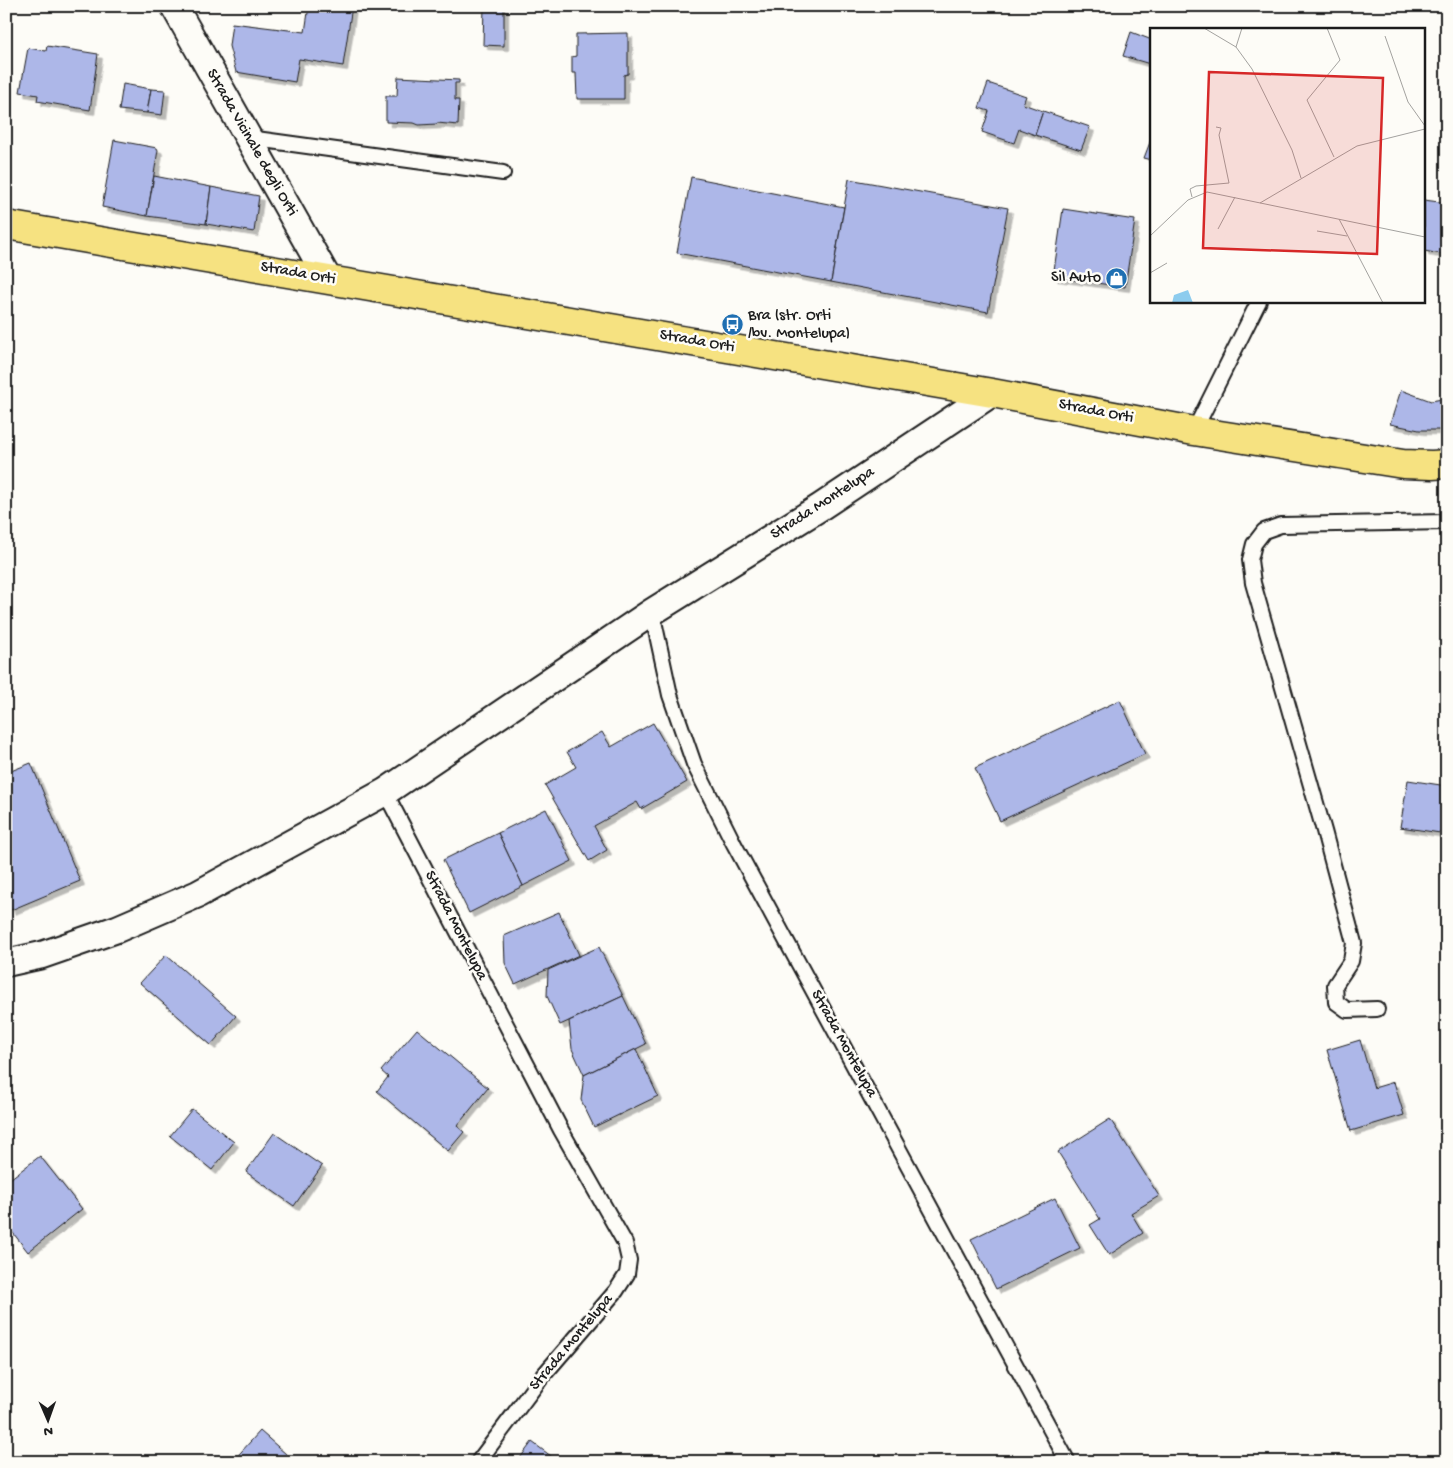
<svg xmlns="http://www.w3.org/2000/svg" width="1453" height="1468" viewBox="0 0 1453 1468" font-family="'Gochi Hand',sans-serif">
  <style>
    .building { fill: #adb7e8; stroke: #1c1c1c; filter: url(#shadow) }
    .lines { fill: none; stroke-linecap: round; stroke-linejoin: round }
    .lane-casing { stroke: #1c1c1c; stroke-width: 18 }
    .street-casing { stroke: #1c1c1c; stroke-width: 30 }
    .primary-casing { stroke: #1c1c1c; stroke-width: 31 }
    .lane { stroke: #fdfcf7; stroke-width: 14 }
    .street { stroke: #fdfcf7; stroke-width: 26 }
    .primary { stroke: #f6e281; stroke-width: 28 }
    .labels { text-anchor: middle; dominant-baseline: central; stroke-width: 5; stroke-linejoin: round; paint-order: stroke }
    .street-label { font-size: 16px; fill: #1c1c1c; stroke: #fdfcf7 }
    .poi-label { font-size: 16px; fill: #1c1c1c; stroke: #fdfcf7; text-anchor: end }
    .inset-road { fill: none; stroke: #a3a29f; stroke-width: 1 }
    .view { fill: #d62828; fill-opacity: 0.15; stroke: #d62828; stroke-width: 2.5 }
    .inset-edge { fill: none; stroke: #1c1c1c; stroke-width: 2.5 }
  </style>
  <defs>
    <filter id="shadow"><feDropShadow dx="4.5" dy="4.5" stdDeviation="0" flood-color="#0004"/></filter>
  </defs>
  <rect width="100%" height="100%" fill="#fdfcf7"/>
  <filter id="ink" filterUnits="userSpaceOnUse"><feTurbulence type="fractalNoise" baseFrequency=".02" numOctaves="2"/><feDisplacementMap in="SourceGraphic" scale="10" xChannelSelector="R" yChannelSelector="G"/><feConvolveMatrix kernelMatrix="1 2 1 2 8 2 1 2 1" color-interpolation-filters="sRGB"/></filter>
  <g filter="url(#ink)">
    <g class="building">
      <path d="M309,6H352L343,66L299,59L295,82L236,72L229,46L232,23L305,32Z"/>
      <path d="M484,6H504V46L483,45Z"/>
      <path d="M1131,32L1152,40V58L1150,64L1123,56Z"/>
      <path d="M628,33V74L624,75V99H577L576,73H572V57L576,56V34Z"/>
      <path d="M47,46L98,54L90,110L37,101L38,95L20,92L28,48L46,51Z"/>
      <path d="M398,77L459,80V83H455V100H459L458,125L437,123V124L419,125L414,123L386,122V96H397Z"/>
      <path d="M988,83L1026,96L1023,104L1043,111L1035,135L1019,129L1014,143L982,132L989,111L979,108Z"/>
      <path d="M123,84L151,89L147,113L119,110Z"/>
      <path d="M151,89L165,90L162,115L147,113Z"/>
      <path d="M1043,111L1090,127L1081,150L1035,135Z"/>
      <path d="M1152,137V160L1144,158Z"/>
      <path d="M114,140L157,148L158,150L147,216L102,207Z"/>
      <path d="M154,176L211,187L206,224L147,216Z"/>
      <path d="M691,177L844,207L831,282L677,253Z"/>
      <path d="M849,179L1008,208L988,312L831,282Z"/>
      <path d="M211,187L259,196L254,232L206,224Z"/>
      <path d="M1424,200L1447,203V255L1424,251Z"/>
      <path d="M1063,209L1135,220L1125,287L1053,277Z"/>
      <path d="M1401,390L1431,401L1442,399L1447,396V430H1419L1390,424Z"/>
      <path d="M1120,700L1145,754L1000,821L975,768Z"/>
      <path d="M653,723L687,782L641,809L637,802L594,826L607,850L589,861L545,785L576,767L567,752L602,732L611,747Z"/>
      <path d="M31,763L80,881L11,910L6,900V773Z"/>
      <path d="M1408,780L1447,786V834L1400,827Z"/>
      <path d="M546,809L572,861L523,886L498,833Z"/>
      <path d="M498,833L523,886L469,913L443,860Z"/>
      <path d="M559,912L579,955L515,984L505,963L504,936Z"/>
      <path d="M599,947L623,996L560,1025L547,996L548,970Z"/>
      <path d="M166,955L236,1016L211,1045L140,983Z"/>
      <path d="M623,996L646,1044L584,1075L572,1049L569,1021Z"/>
      <path d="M417,1029L488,1088L457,1126L464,1132L448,1151L377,1091L388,1077L381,1071Z"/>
      <path d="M1360,1040L1374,1088L1394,1082L1404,1115L1351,1131L1327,1050Z"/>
      <path d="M636,1049L658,1096L594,1127L581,1100L584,1075Z"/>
      <path d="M192,1109L234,1142L212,1170L170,1136Z"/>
      <path d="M1110,1119L1159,1196L1131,1213L1143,1233L1109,1255L1090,1225L1100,1219L1058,1152Z"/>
      <path d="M274,1133L322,1166L294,1206L246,1172Z"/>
      <path d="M40,1156L82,1209L28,1252L6,1224V1182Z"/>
      <path d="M1055,1198L1080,1248L996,1289L971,1239Z"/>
      <path d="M260,1431L295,1462H232Z"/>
      <path d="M532,1442L559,1462H517Z"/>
    </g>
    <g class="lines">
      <defs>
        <g id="lane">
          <path d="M249,138L503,173"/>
          <path d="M1194,431L1259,301"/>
          <path d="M652,612L670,695L694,764L734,844L1068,1462"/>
          <path d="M385,792L561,1130L625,1243L629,1260L627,1274L616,1291L541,1378L478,1462"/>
          <path d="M1377,1009L1347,1010L1336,1002L1335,985L1351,961L1354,943L1324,831L1253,583L1250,560L1254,544L1264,531L1281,525L1447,522"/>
        </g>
        <g id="street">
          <path d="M174,6L328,279"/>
          <path d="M6,963L42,955L117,929L198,894L385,792L652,612L819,508L992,393"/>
        </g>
        <path id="primary" d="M6,225L992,393L1194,431L1403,464L1432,465L1447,464"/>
      </defs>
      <use href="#lane" class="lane-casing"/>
      <use href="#street" class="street-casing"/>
      <use href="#primary" class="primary-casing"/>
      <use href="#lane" class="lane"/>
      <use href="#street" class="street"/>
      <use href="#primary" class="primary"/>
    </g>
  </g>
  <defs>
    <symbol id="shop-disc" viewBox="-11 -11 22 22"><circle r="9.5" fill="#1f6fb2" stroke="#fdfcf7"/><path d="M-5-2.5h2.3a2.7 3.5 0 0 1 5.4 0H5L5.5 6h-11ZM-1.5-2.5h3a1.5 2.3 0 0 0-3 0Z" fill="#fff"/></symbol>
    <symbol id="bus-disc" viewBox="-11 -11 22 22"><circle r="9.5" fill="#1f6fb2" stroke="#fdfcf7"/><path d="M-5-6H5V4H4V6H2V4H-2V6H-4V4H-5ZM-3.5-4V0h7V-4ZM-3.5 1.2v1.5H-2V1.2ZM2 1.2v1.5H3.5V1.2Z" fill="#fff"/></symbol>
  </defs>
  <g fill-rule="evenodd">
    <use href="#shop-disc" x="1104" y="266" width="25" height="25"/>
    <use href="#bus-disc" x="720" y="312" width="25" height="25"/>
  </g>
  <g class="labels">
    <g class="street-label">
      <text transform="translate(251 143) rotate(60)">Strada Vicinale degli Orti</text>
      <text transform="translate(298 274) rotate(10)">Strada Orti</text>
      <text transform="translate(697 342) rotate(10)">Strada Orti</text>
      <text transform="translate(1096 412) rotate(11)">Strada Orti</text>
      <text transform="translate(823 504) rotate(-33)">Strada Montelupa</text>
      <text transform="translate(455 926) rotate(63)">Strada Montelupa</text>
      <text transform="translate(843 1044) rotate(61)">Strada Montelupa</text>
      <text transform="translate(572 1343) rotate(-50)">Strada Montelupa</text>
    </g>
    <g class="poi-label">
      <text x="1101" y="278">Sil Auto</text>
      <text x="748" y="316" text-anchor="start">Bra (str. Orti<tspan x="748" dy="18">/bv. Montelupa)</tspan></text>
    </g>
  </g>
  <g transform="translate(1150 28)">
    <rect width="275" height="275" fill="#fdfcf7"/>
    <path d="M38,262L43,275H22L24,267Z" fill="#8dccee"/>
    <path class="inset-road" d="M54,0L86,19M92,0L86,19L102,41L142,122L151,150M177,0L190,32L157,72L184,129M235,8L258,74L275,98M42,169L40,161L46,158L79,155L69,107L71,100L66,99M110,175L207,118L275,101M189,191L233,275M68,201L85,169M167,203L197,208M0,208L38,172L57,164L275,209M0,245L17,235"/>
    <path class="view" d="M59,44L233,50L227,226L53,220Z"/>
    <rect width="275" height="275" class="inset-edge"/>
  </g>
  <rect width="1453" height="1468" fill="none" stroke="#fdfcf7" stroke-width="25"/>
  <rect x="12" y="12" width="1428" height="1443" fill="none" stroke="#1c1c1c" stroke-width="2" filter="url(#ink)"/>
  <g transform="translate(48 1420) rotate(178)" stroke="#fdfcf7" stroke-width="4" paint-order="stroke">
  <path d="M0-4L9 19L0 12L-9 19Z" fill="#1c1c1c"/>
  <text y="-8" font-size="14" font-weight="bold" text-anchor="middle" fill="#1c1c1c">N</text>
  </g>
</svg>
